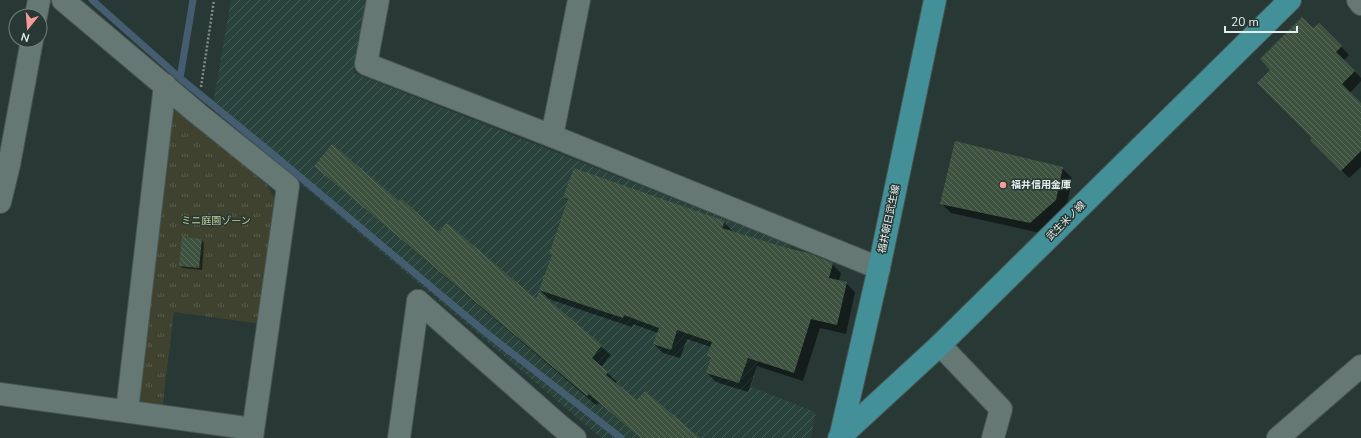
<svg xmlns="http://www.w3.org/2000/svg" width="1361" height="438" viewBox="0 0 1361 438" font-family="'Nunito Sans','Noto Sans JP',sans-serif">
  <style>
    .industrial { fill: url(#industrial-furrows) }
    .grass { fill: url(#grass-tufts) }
    .shadow { fill: #0007 }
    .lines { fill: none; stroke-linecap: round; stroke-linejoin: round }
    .stream { stroke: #455d70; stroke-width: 7 }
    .building { fill: url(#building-back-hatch) }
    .minor-casing { stroke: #475552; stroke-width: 24 }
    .primary-casing { stroke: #475552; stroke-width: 24 }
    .path { stroke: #808d8a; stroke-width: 2.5; stroke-dasharray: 2 2; stroke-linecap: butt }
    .minor { stroke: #667873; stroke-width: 22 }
    .primary { stroke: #449099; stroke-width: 22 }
    .poi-dot { fill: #f59b9a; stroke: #283835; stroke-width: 1.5 }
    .labels { text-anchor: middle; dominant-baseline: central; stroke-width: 3; stroke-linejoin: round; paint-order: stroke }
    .poi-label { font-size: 10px; font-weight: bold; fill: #e4eeeb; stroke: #283835; text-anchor: start }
    .street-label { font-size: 10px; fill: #e4eeeb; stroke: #283835 }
    .park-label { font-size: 10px; fill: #c7d099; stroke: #283835 }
  </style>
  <defs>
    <pattern id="industrial-furrows" width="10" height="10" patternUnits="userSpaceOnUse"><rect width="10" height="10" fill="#29423c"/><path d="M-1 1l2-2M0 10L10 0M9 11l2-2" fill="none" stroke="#485e58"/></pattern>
    <pattern id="grass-tufts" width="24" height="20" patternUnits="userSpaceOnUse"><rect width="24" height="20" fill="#3f422e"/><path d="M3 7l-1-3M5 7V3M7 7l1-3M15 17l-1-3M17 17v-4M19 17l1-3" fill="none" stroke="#5b5e4c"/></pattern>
    <pattern id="building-back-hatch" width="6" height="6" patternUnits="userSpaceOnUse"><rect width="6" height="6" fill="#3d533f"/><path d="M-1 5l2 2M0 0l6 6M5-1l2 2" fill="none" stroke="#596c5b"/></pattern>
  </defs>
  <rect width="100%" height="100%" fill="#283835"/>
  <path class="industrial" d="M231,0H368L354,73L792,245L751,387L816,412L811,438H601L212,109Z"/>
  <path class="grass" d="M177,109L267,185L278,205L261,324L174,312L162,410L135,406L167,114Z"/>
  <g class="shadow">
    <path d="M1313,30L1327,32L1349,55L1344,60L1361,78V81L1350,93L1361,104V167L1349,178L1312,140L1314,138Z"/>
    <path d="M316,166L399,202L439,235L537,301L539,294L611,355L601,367L617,382L615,384L638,401L698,438H640L599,403L596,405L325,175Z"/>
    <path d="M1062,168L1072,178L1066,210L1040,233L951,213L942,204Z"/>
    <path d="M565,197L724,222L733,232L832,264L841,273L839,281L846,283L855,292L846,334L820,328L803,381L757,366L748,392L716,382L707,373L712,360L708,356L711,347L687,339L680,358L663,353L654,344L658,333L633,324L632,327L549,299L540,290L552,256L550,253L568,201Z"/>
    <path d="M202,240L204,243L202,270L183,268L180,266Z"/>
  </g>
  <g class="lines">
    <g class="stream">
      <path d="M92,0L180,78L268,150L485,332L621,438"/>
      <path d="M180,78L193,0"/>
    </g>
  </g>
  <g class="building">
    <path d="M1302,17L1313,28L1319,23L1342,46L1336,52L1355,71L1342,84L1361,103V151L1341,171L1310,140L1312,138L1257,83L1270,70L1260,59Z"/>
    <path d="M955,141L1063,167L1056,200L1030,223L940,204Z"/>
    <path d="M332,144L399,201L401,198L439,233L447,223L536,299L539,292L602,345L592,358L608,372L606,375L637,400L645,391L700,438H640L589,394L587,396L314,166Z"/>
    <path d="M574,168L725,221L722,228L780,246L808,253L833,263L829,278L847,282L837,325L811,319L794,373L748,358L739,383L706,373L711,358L707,356L712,342L677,330L671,350L653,344L659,328L624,315L623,318L539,290L552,255L549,254L568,199L563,197Z"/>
    <path d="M182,237L202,239L199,268L179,266Z"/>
  </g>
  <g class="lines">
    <defs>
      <g id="minor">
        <path d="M63,0L197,113L288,186L252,438"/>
        <path d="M378,0L366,64L552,136L879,268"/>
        <path d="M1358,0L1361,4"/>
        <path d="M36,16L39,0"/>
        <path d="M552,136L579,0"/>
        <path d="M0,202L9,165L32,40"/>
        <path d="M418,301L559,425L575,438"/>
        <path d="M940,345L1001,409L993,438"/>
        <path d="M0,394L253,429"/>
        <path d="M127,411L165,85"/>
        <path d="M399,438L418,301"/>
        <path d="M1278,438L1361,366"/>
      </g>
      <g id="primary">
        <path d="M839,438L940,345L1290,0"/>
        <path d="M840,438L879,268L935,0"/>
      </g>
    </defs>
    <use href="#minor" class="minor-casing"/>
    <use href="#primary" class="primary-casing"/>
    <path class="path" d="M201,87L214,0"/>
    <use href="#minor" class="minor"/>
    <use href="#primary" class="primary"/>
  </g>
  <circle class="poi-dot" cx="1003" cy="185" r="4"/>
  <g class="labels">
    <g class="poi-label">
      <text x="1011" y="185">福井信用金庫</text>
    </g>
    <g class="street-label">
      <text transform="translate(889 219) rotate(-78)">福井朝日武生線</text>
      <text transform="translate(1066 221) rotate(-45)">武生米ノ線</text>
    </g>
    <g class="park-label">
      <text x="216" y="221">ミニ庭園ゾーン</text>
    </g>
  </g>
  <g transform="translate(28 28) rotate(197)"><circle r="19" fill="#283835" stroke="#73817e"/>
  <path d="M0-3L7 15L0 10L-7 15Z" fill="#f59b9a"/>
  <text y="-6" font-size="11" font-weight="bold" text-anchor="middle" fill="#e4eeeb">N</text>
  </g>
  <path d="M1225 26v6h72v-6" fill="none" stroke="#e4eeeb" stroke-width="2"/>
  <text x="1231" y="26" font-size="12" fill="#e4eeeb" stroke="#283835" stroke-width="3" paint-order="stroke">20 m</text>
</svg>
